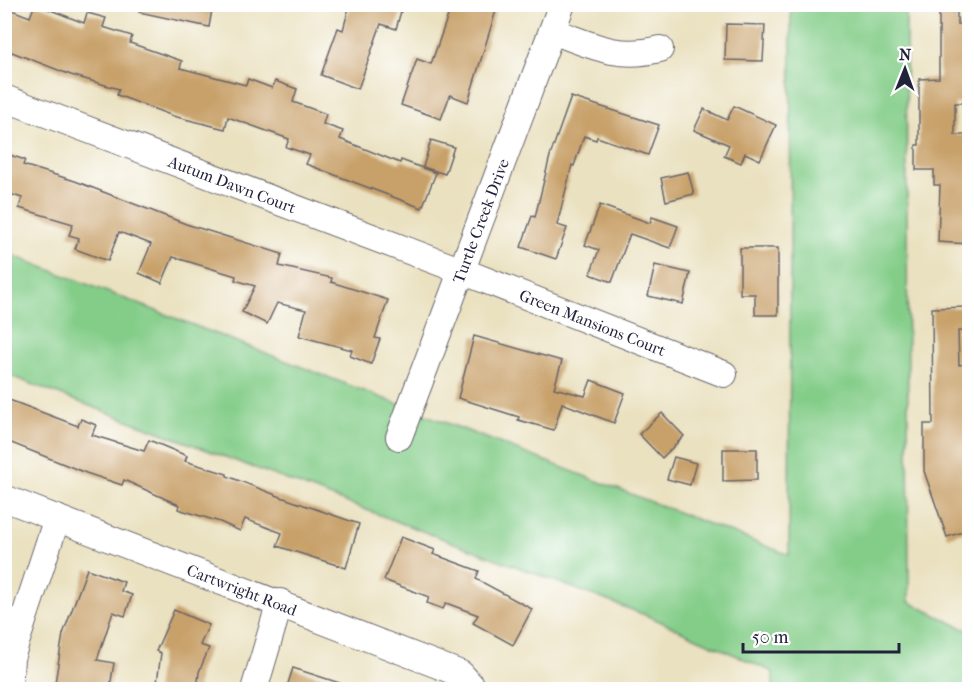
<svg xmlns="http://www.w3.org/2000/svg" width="974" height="694" viewBox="0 0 974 694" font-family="'IM FELL French Canon',serif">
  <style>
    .green { fill: #84cd89; stroke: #537862; stroke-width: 1.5 }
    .building { fill: #c8a069 }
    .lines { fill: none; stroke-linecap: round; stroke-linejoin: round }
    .minor-casing { stroke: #68656a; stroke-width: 28 }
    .minor { stroke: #fff; stroke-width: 26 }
    .labels { text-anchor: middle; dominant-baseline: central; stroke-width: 4.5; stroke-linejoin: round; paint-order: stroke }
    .street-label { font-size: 16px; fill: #22223b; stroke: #fff }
  </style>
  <rect width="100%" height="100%" fill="#fff"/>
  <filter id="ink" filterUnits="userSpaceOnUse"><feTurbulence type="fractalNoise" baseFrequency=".0167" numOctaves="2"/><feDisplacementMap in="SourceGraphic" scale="12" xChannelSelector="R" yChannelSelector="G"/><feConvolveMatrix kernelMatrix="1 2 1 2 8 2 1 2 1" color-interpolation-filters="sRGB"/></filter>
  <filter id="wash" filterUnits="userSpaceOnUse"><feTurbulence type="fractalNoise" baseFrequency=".008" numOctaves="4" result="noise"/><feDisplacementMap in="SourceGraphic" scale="24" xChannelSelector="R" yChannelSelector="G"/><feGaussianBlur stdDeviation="1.35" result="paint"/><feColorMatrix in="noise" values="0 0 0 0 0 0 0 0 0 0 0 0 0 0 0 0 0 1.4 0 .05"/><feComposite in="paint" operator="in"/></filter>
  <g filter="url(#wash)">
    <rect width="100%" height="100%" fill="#eae1c0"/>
    <path class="green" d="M791,5H906L909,602L969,631V689H773V672L648,616L5,374L4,252L789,555Z"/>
    <g id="blocks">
      <g class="building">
        <path d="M35,4L84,23L87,13L106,18L103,27L132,36L130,43L182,61L180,68L246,85L248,79L272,88L275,81L297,89L293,102L326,114L323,124L343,131L340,139L400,163L401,160L436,173L422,208L306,164L310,155L286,147L289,139L228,117L225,129L173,116L117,95L119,89L71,75L4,49V7L30,17Z"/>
        <path d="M140,4H213L209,27L139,12Z"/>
        <path d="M350,4H403L396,29L381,24L358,89L321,75L338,28L343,30Z"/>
        <path d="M452,4H498L468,102L450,95L441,119L401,105L417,59L431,64Z"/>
        <path d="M939,4H957V24H965V43H969V103H955V135H969V244L938,242L940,185H934V170H916V145H919V79L939,78Z"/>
        <path d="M726,24L765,25L763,61L725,60Z"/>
        <path d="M571,97L659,125L648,155L597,137L596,140L584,136L574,166L572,165L557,225L567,228L556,259L521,247L532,216L535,217L550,156Z"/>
        <path d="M734,106L776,125L760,160L745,153L741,163L724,156L729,145L694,130L704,109L727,120Z"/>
        <path d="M431,140L454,147L445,174L423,167Z"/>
        <path d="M4,153L25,160L23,165L75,181L186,224L282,254L279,266L332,278L331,282L388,300L375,338L380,339L371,364L350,356L352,350L299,336L306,310L277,303L267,324L242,312L255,286L235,280L236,276L173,257L162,283L139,273L151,244L119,232L108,261L75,249L79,238L69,235L73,224L19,208L22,198L4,192Z"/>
        <path d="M688,172L694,194L666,201L661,178Z"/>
        <path d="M600,205L650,223L652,217L678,226L670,248L630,234L612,282L590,274L599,250L585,245Z"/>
        <path d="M740,248H778V315H755V294H740Z"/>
        <path d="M655,265L690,273L683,304L648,296Z"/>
        <path d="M969,307V331H958L959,365L969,364V414H967L969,530L947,537L924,471V424H933L932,308Z"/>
        <path d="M474,336L562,361L554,388L585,396L591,380L625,393L614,423L562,403L554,430L518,420L519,417L458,398Z"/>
        <path d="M4,398L78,426L81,419L96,425L92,435L144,451L149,440L187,456L185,461L227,474V476L281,497L359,524L346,568L277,546L282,533L245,519L240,531L220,522L178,509L179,505L124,480L122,485L86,473L4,440Z"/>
        <path d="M662,413L684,436L662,458L639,434Z"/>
        <path d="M723,449H757V480L723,481Z"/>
        <path d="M674,457L696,463L690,485L667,479Z"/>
        <path d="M401,537L435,550L433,554L479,571L476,579L532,609L513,645L473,623L478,615L446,603L443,609L427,603L429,597L384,580Z"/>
        <path d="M87,569L124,582L121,591L132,595L125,616L113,612L97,660L114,663L110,687L95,685V689L55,683L63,634Z"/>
        <path d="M174,610L209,625L200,645L209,648L199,672L197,690H156L161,653L156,651Z"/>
        <path d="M293,668L349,686L348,690H286Z"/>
      </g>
    </g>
  </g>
  <g filter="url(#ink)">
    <use href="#blocks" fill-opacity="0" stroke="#68656a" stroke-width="1.5"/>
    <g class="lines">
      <defs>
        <g id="minor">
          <path d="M552,31C592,45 617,60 660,49"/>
          <path id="s1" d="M4,98L462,271L724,374"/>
          <path id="s2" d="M399,437L562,4"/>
          <path id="s3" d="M4,498L461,674L475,690"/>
          <path d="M9,690L11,658L57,518"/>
          <path d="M254,690L280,602"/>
        </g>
      </defs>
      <use href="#minor" class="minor-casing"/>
      <use href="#minor" class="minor"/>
    </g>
  </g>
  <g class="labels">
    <g class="street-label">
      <text stroke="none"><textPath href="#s1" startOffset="244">Autum Dawn Court</textPath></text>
      <text stroke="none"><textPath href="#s2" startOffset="231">Turtle Creek Drive</textPath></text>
      <text stroke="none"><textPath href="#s1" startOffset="630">Green Mansions Court</textPath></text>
      <text stroke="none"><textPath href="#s3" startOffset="255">Cartwright Road</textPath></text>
    </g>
  </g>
  <rect width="974" height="694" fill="none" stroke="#fff" stroke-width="24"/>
  <g transform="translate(905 69) rotate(1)" stroke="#ffffff" stroke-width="4.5" paint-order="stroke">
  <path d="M0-4.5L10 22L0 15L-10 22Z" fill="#22223b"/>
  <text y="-9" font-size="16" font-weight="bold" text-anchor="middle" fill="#22223b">N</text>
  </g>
  <path d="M743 643v9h156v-9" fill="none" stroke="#22223b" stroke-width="3"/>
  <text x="752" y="643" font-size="18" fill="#22223b" stroke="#ffffff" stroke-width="4.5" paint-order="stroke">50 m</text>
</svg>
